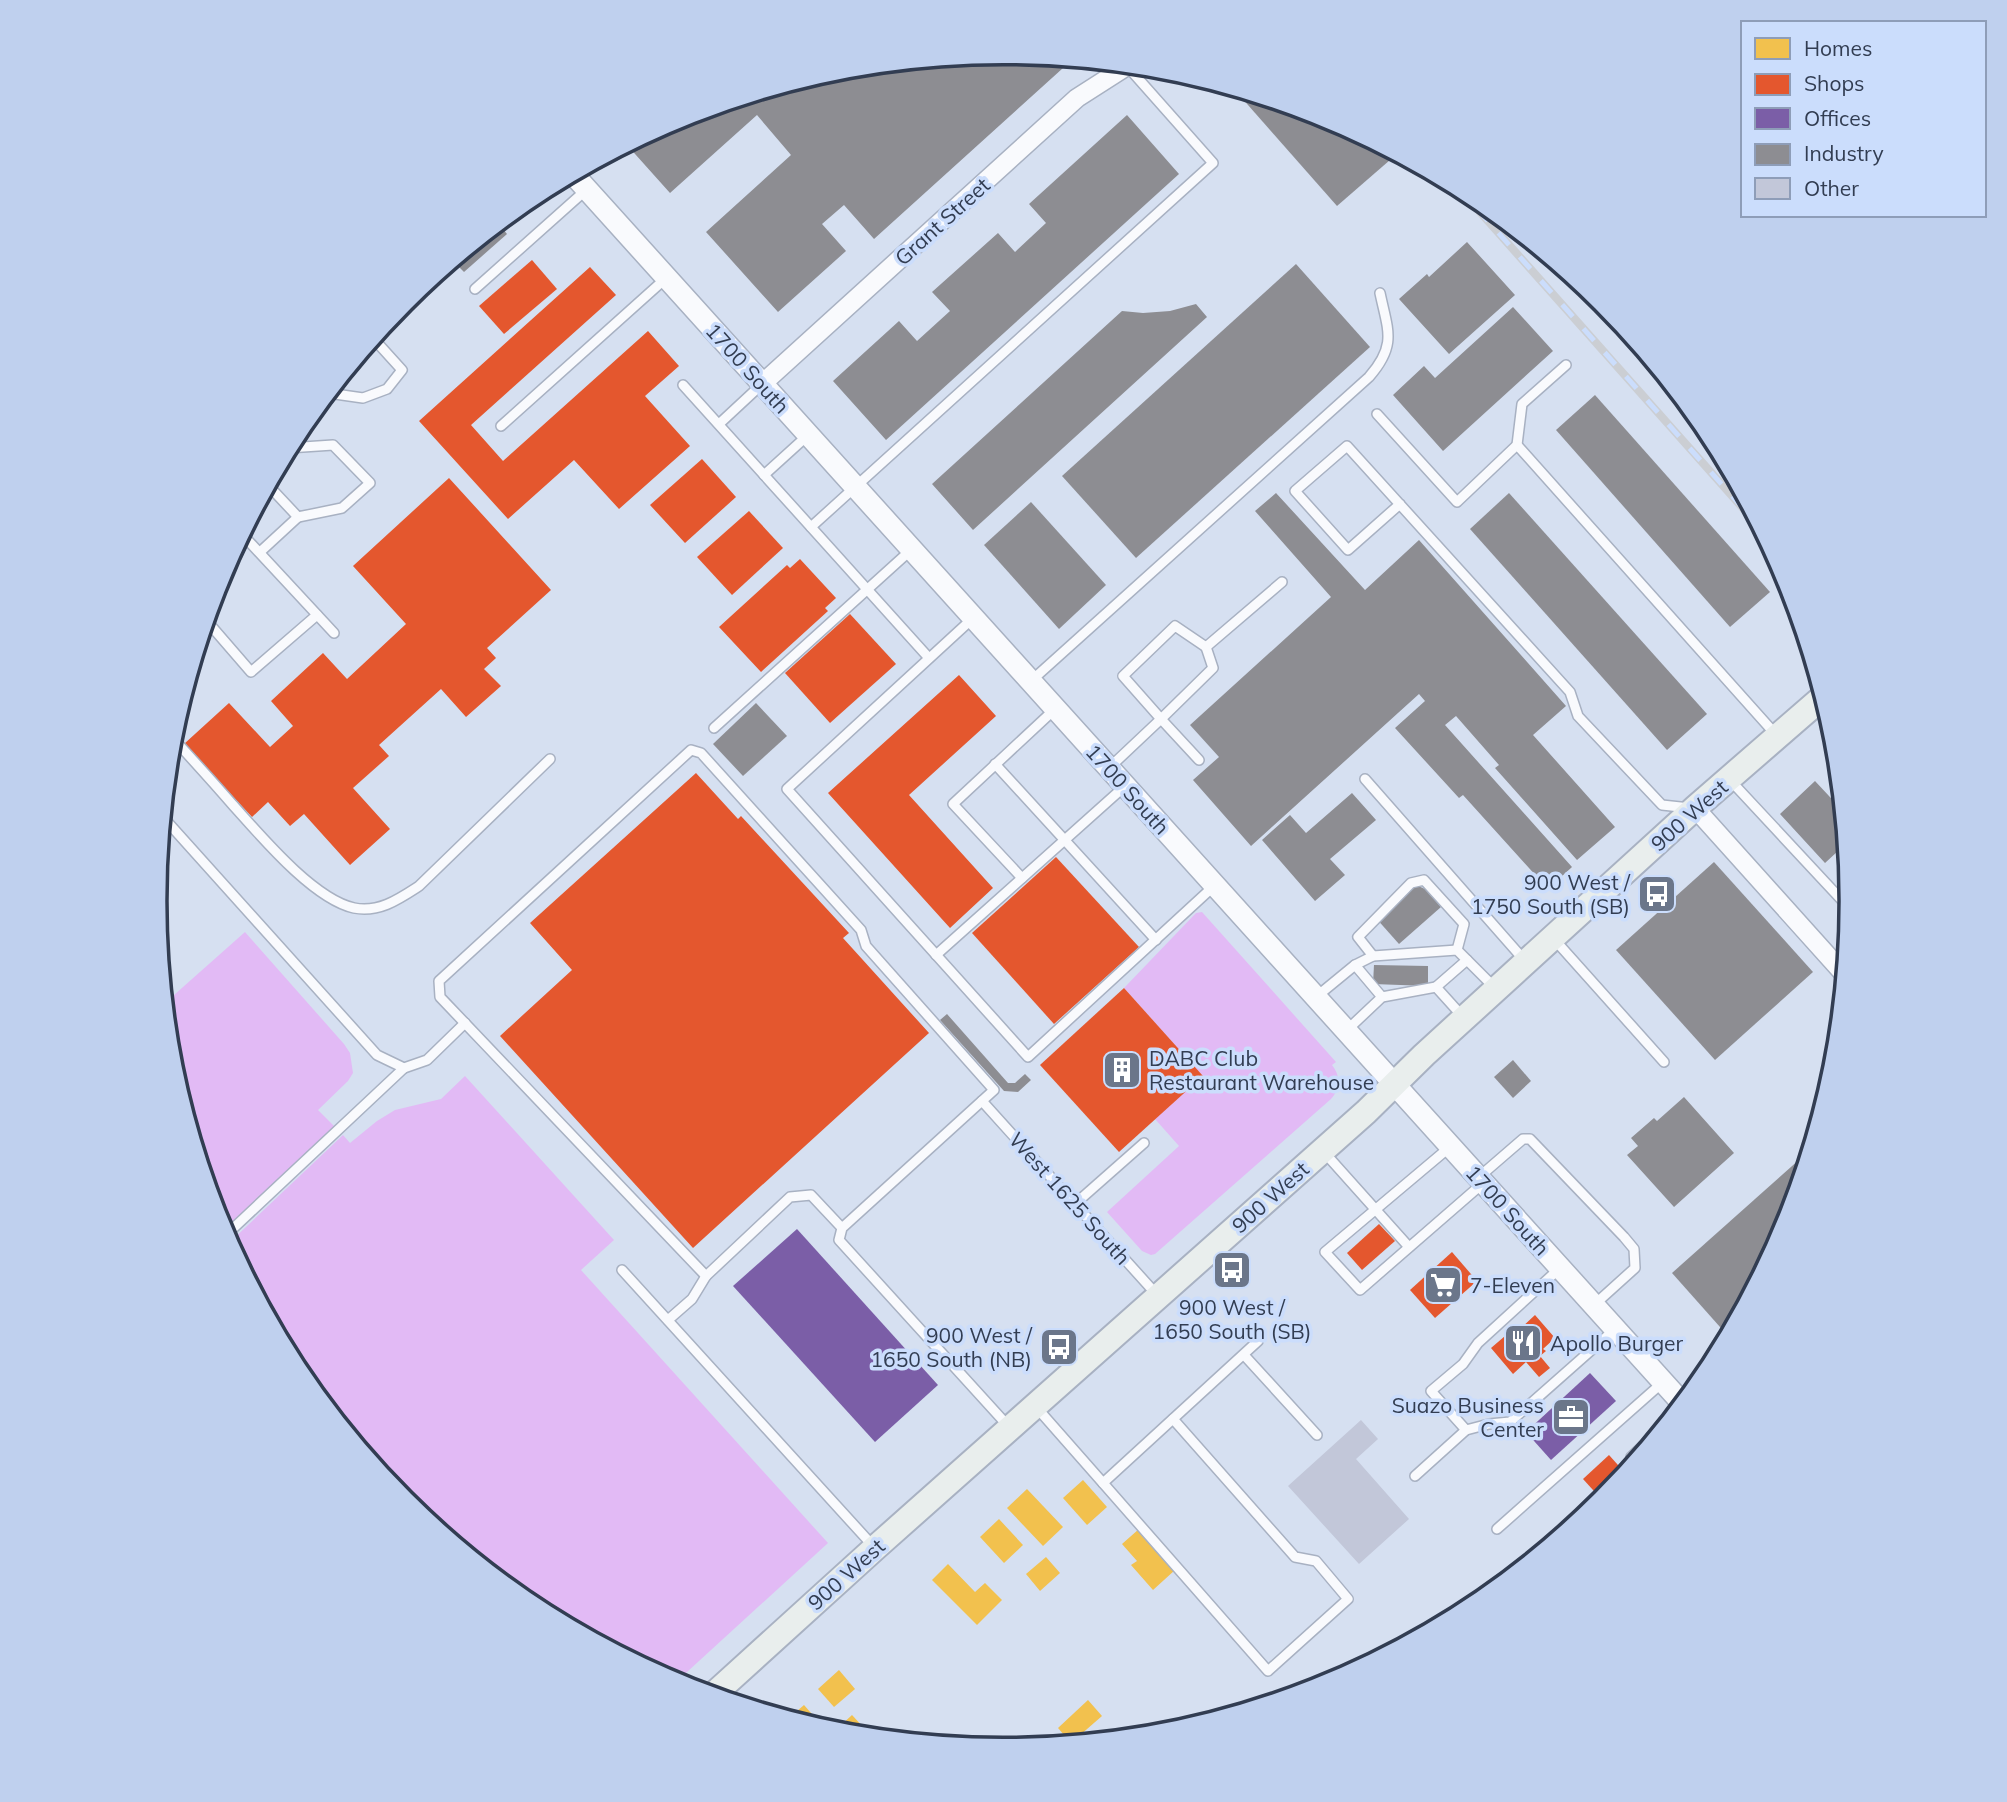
<svg xmlns="http://www.w3.org/2000/svg" width="2007" height="1802" viewBox="0 0 2007 1802" font-family="Mulish,sans-serif">
  <style>
    .green { fill: #e2baf5 }
    .homes { fill: #f2c14e }
    .shops { fill: #e4572e }
    .offices { fill: #7b5ea7 }
    .industry { fill: #8d8d92 }
    .building { fill: #c2c7d9 }
    .lines { fill: none; stroke-linecap: round; stroke-linejoin: round }
    .service-casing { stroke: #a8b1c2; stroke-width: 12 }
    .minor-casing { stroke: #a8b1c2; stroke-width: 21 }
    .tertiary-casing { stroke: #a8b1c2; stroke-width: 24 }
    .secondary-casing { stroke: #a8b1c2; stroke-width: 28 }
    .service { stroke: #f9fafd; stroke-width: 9 }
    .minor { stroke: #f9fafd; stroke-width: 18 }
    .tertiary { stroke: #f9fafd; stroke-width: 21 }
    .secondary { stroke: #e9eeed; stroke-width: 24 }
    .rail-casing { stroke: #cbced3; stroke-width: 8 }
    .rail { stroke: #cbddfc; stroke-width: 5; stroke-dasharray: 16; stroke-linecap: butt }
    .labels { text-anchor: middle; dominant-baseline: central; stroke-width: 7; stroke-linejoin: round; paint-order: stroke }
    .street-label { font-size: 21px; fill: #323d52; stroke: #cbddfc }
    .poi-label { font-size: 21px; fill: #323d52; stroke: #cbddfc; text-anchor: end }
    .rim { fill: none; stroke: #323d52; stroke-width: 3.5 }
  </style>
  <rect width="100%" height="100%" fill="#d6e0f1"/>
  <g class="green">
    <path d="M1202,912L1336,1062L1332,1065C1341,1076 1340,1089 1331,1099L1155,1254L1151,1255L1142,1251L1107,1212L1179,1146L1155,1119L1203,1076L1124,988L1196,913Z"/>
    <path d="M245,932L344,1044L350,1053L353,1073L348,1081L318,1110L335,1127L223,1232L171,1066L165,1003Z"/>
    <path d="M465,1076L614,1240L581,1270L828,1543L675,1683L532,1606L403,1501L298,1372L229,1243L343,1135L350,1143L377,1121L395,1110L441,1099Z"/>
  </g>
  <g class="homes">
    <path d="M1083,1480L1107,1507L1087,1525L1063,1498Z"/>
    <path d="M1027,1489L1063,1527L1043,1546L1007,1508Z"/>
    <path d="M999,1519L1023,1545L1004,1563L980,1537Z"/>
    <path d="M1139,1529L1175,1570L1153,1590L1131,1565L1137,1561L1122,1544Z"/>
    <path d="M1046,1557L1060,1573L1040,1591L1026,1574Z"/>
    <path d="M948,1564L975,1592L985,1583L1002,1600L977,1625L932,1580Z"/>
    <path d="M839,1670L855,1689L834,1707L818,1689Z"/>
    <path d="M1088,1700L1102,1716L1071,1743L1058,1728Z"/>
    <path d="M804,1705L826,1730L789,1718Z"/>
    <path d="M852,1715L865,1729L858,1735L844,1734L838,1728Z"/>
  </g>
  <g class="shops">
    <path d="M532,260L557,289L504,334L479,306Z"/>
    <path d="M590,267L616,295L471,425L503,461L648,331L679,366L645,396L690,446L619,509L574,460L508,519L419,421Z"/>
    <path d="M702,459L736,497L685,543L650,505Z"/>
    <path d="M449,478L551,590L487,648L496,658L484,669L501,686L466,717L441,689L379,745L389,756L353,788L390,829L350,865L304,814L290,826L268,802L252,817L184,744L229,703L270,747L293,726L271,701L323,653L347,679L406,624L353,566Z"/>
    <path d="M749,511L783,548L732,595L697,557Z"/>
    <path d="M800,559L836,598L825,608L828,611L761,672L719,627L787,565L790,568Z"/>
    <path d="M850,614L896,664L830,723L785,673Z"/>
    <path d="M959,675L996,716L909,795L993,888L950,928L828,793Z"/>
    <path d="M696,773L738,819L741,816L849,933L843,938L929,1033L693,1248L500,1036L572,970L530,923Z"/>
    <path d="M1056,857L1139,947L1054,1024L972,933Z"/>
    <path d="M1124,988L1203,1076L1119,1152L1040,1065Z"/>
    <path d="M1379,1224L1395,1241L1362,1270L1347,1253Z"/>
    <path d="M1452,1252L1477,1281L1435,1318L1410,1290Z"/>
    <path d="M1535,1315L1555,1338L1543,1349L1546,1351L1540,1356L1550,1368L1539,1377L1526,1362L1513,1374L1491,1348L1519,1324L1522,1327Z"/>
    <path d="M1609,1455L1626,1474L1603,1501L1583,1479Z"/>
  </g>
  <g class="offices">
    <path d="M797,1229L938,1385L875,1442L733,1286Z"/>
    <path d="M1590,1373L1616,1401L1551,1460L1526,1432Z"/>
  </g>
  <g class="industry">
    <path d="M1004,53L1073,59L874,239L844,205L822,224L846,251L778,312L706,232L791,155L757,115L670,193L627,145L679,117L838,69Z"/>
    <path d="M1233,88L1329,117L1373,141L1390,160L1337,206Z"/>
    <path d="M1127,115L1179,174L886,440L833,381L899,321L917,341L950,311L932,292L998,233L1015,252L1046,223L1029,204Z"/>
    <path d="M499,224L507,234L464,272L455,263Z"/>
    <path d="M1467,242L1515,295L1449,354L1399,299L1427,274L1429,277Z"/>
    <path d="M1296,264L1370,347L1136,558L1062,476Z"/>
    <path d="M1563,268L1604,301L1627,330L1621,335L1562,269Z"/>
    <path d="M1196,304L1207,317L973,530L932,484L1122,311L1143,313L1170,311Z"/>
    <path d="M1513,307L1553,351L1443,451L1393,395L1424,366L1435,378Z"/>
    <path d="M1595,395L1770,592L1730,627L1556,430Z"/>
    <path d="M1276,493L1365,590L1419,540L1566,706L1533,735L1615,827L1577,860L1495,768L1499,765L1456,716L1445,725L1572,867L1548,889L1463,795L1459,798L1395,728L1425,701L1419,694L1251,846L1193,780L1219,757L1190,725L1331,597L1255,511Z"/>
    <path d="M1509,493L1707,714L1667,750L1470,529Z"/>
    <path d="M1031,502L1106,585L1059,629L984,545Z"/>
    <path d="M756,703L787,736L743,776L713,744Z"/>
    <path d="M1815,781L1843,811L1848,863L1838,851L1825,863L1780,814Z"/>
    <path d="M1352,793L1376,820L1330,859L1345,875L1315,901L1262,840L1290,815L1306,833Z"/>
    <path d="M1714,862L1813,972L1715,1060L1616,950Z"/>
    <path d="M1416,885L1425,889L1441,907L1399,944L1375,917L1408,888Z"/>
    <path d="M1374,965L1428,966V986L1373,984Z"/>
    <path d="M947,1014L1008,1083H1015L1025,1074L1031,1080L1018,1092L1004,1091L940,1020Z"/>
    <path d="M1513,1060L1531,1081L1513,1098L1494,1077Z"/>
    <path d="M1684,1097L1734,1153L1674,1207L1627,1155L1638,1146L1631,1138L1654,1118L1657,1121Z"/>
    <path d="M1810,1150L1787,1226L1728,1336L1672,1273Z"/>
  </g>
  <path class="building" d="M1361,1420L1378,1439L1356,1459L1409,1519L1359,1564L1288,1486Z"/>
  <g class="lines">
    <defs>
      <g id="service">
        <path d="M475,289L586,190"/>
        <path d="M683,385L929,658"/>
        <path d="M328,393L363,398L387,389L402,370L373,338"/>
        <path d="M1377,414L1457,502L1517,445L1777,736"/>
        <path d="M719,424L761,385"/>
        <path d="M501,426L665,279"/>
        <path d="M1517,445L1522,404L1566,365"/>
        <path d="M764,475L807,436"/>
        <path d="M268,485L298,517L342,508L370,483L333,445L288,448"/>
        <path d="M1400,504L1348,550L1295,491L1347,446L1570,692L1578,716L1662,805L1690,808"/>
        <path d="M811,527L1213,163L1127,66"/>
        <path d="M242,534L334,633"/>
        <path d="M260,552L298,517"/>
        <path d="M972,619L787,789L1028,1057L1214,886"/>
        <path d="M206,620L251,672L317,615"/>
        <path d="M1031,681L1369,377C1397,345 1388,331 1380,293"/>
        <path d="M1817,703L1830,717"/>
        <path d="M714,728L912,549"/>
        <path d="M171,736C192,759 212,781 232,804C260,835 313,899 354,908C379,913 399,899 419,886L550,759"/>
        <path d="M1199,760L1161,719L1213,668L1206,647"/>
        <path d="M995,764L1156,940"/>
        <path d="M1109,768L1161,719L1123,676L1175,626L1206,647L1282,582"/>
        <path d="M1365,779L1525,961"/>
        <path d="M1730,780L1851,910"/>
        <path d="M163,817L377,1055L404,1068L427,1060L465,1023"/>
        <path d="M1022,878L953,804L1055,709"/>
        <path d="M1554,939L1664,1062"/>
        <path d="M936,955L1125,786"/>
        <path d="M1373,956L1358,937L1411,883L1424,880L1464,924L1457,950"/>
        <path d="M1355,965L1373,956L1457,950L1495,988"/>
        <path d="M1436,987L1467,960"/>
        <path d="M1316,997L1355,965L1382,997"/>
        <path d="M1346,1031L1382,997L1436,987L1464,1018"/>
        <path d="M982,1101L1157,1295"/>
        <path d="M1451,1146L1325,1252L1360,1290L1482,1184"/>
        <path d="M1324,1152L1409,1247"/>
        <path d="M1479,1177L1523,1139H1530L1624,1237L1634,1249L1635,1268L1594,1305"/>
        <path d="M1076,1203L1144,1143"/>
        <path d="M842,1228L811,1195L790,1197L706,1276L440,997L439,981L691,750L701,753L861,930L866,946L994,1090L842,1228L839,1240L1009,1427"/>
        <path d="M225,1236L404,1068"/>
        <path d="M622,1270L874,1547"/>
        <path d="M668,1320L692,1299L706,1276"/>
        <path d="M1244,1355L1317,1435"/>
        <path d="M1037,1408L1103,1483L1258,1341"/>
        <path d="M1466,1430L1431,1391L1463,1364L1478,1343L1559,1269"/>
        <path d="M1636,1462L1631,1457L1669,1421"/>
        <path d="M1415,1476L1466,1430L1489,1424L1510,1422L1614,1330"/>
        <path d="M1103,1483L1268,1671L1348,1599L1316,1561L1295,1557L1173,1419"/>
        <path d="M1576,1519L1579,1521"/>
        <path d="M1497,1529L1662,1383"/>
      </g>
      <g id="minor">
        <path d="M762,384L1077,98L1127,66"/>
        <path d="M1695,808L1845,975"/>
      </g>
      <path id="tertiary" d="M573,174L1683,1404"/>
      <path id="secondary" d="M713,1695L875,1548L1366,1112L1424,1055L1695,808L1824,696"/>
    </defs>
    <use href="#service" class="service-casing"/>
    <use href="#minor" class="minor-casing"/>
    <use href="#tertiary" class="tertiary-casing"/>
    <use href="#secondary" class="secondary-casing"/>
    <use href="#service" class="service"/>
    <use href="#minor" class="minor"/>
    <use href="#tertiary" class="tertiary"/>
    <use href="#secondary" class="secondary"/>
    <defs>
      <path id="rail" d="M1456,185L1764,532"/>
    </defs>
    <use href="#rail" class="rail-casing"/>
    <use href="#rail" class="rail"/>
  </g>
  <defs>
    <symbol id="bus-square" viewBox="-11 -11 22 22"><rect x="-9" y="-9" width="18" height="18" rx="4" fill="#6b768a" stroke="#cbddfc"/><path d="M-5-6H5V4H4V6H2V4H-2V6H-4V4H-5ZM-3.5-4V0h7V-4ZM-3.5 1.2v1.5H-2V1.2ZM2 1.2v1.5H3.5V1.2Z" fill="#fff"/></symbol>
    <symbol id="building-square" viewBox="-11 -11 22 22"><rect x="-9" y="-9" width="18" height="18" rx="4" fill="#6b768a" stroke="#cbddfc"/><path d="M-4-6H4V6H1V3H-1V6H-4ZM-2.5-4.3h1.7v1.8h-1.7ZM.8-4.3h1.7v1.8H.8ZM-2.5-1h1.7V.8h-1.7ZM.8-1h1.7V.8H.8Z" fill="#fff"/></symbol>
    <symbol id="supermarket-square" viewBox="-11 -11 22 22"><rect x="-9" y="-9" width="18" height="18" rx="4" fill="#6b768a" stroke="#cbddfc"/><path d="M-6-5.5h2.5l.6 2H6L4.5 2H-2.5L-4.4-4H-6ZM-1.5 3.2a1.3 1.3 0 1 0 .1 0ZM3 3.2a1.3 1.3 0 1 0 .1 0Z" fill="#fff"/></symbol>
    <symbol id="restaurant-square" viewBox="-11 -11 22 22"><rect x="-9" y="-9" width="18" height="18" rx="4" fill="#6b768a" stroke="#cbddfc"/><path d="M-5-6h1v4h1v-4h1v4h1v-4h1v5L-1.5 .5V6h-2V.5L-5-1ZM5-6V6H3V1.5H1.5Q1.5-4 5-6Z" fill="#fff"/></symbol>
    <symbol id="office-square" viewBox="-11 -11 22 22"><rect x="-9" y="-9" width="18" height="18" rx="4" fill="#6b768a" stroke="#cbddfc"/><path d="M-6-3h4V-5.5h4V-3h4V5H-6ZM-1-4.5V-3h2v-1.5ZM-6 0V1H6V0Z" fill="#fff"/></symbol>
  </defs>
  <g fill-rule="evenodd">
    <use href="#bus-square" x="1635" y="872" width="44" height="44"/>
    <use href="#building-square" x="1100" y="1048" width="44" height="44"/>
    <use href="#bus-square" x="1210" y="1248" width="44" height="44"/>
    <use href="#supermarket-square" x="1421" y="1263" width="44" height="44"/>
    <use href="#restaurant-square" x="1501" y="1321" width="44" height="44"/>
    <use href="#bus-square" x="1037" y="1325" width="44" height="44"/>
    <use href="#office-square" x="1549" y="1395" width="44" height="44"/>
  </g>
  <g class="labels">
    <g class="street-label">
      <text transform="translate(942 221) rotate(-42)">Grant Street</text>
      <text transform="translate(748 368) rotate(48)">1700 South</text>
      <text transform="translate(1128 789) rotate(48)">1700 South</text>
      <text transform="translate(1689 815) rotate(-42)">900 West</text>
      <text transform="translate(1270 1197) rotate(-42)">900 West</text>
      <text transform="translate(1070 1198) rotate(48)">West 1625 South</text>
      <text transform="translate(1508 1210) rotate(48)">1700 South</text>
      <text transform="translate(846 1574) rotate(-42)">900 West</text>
    </g>
    <g class="poi-label">
      <text x="1630" y="882">900 West /<tspan x="1630" dy="24">1750 South (SB)</tspan></text>
      <text x="1149" y="1058" text-anchor="start">DABC Club<tspan x="1149" dy="24">Restaurant Warehouse</tspan></text>
      <text x="1470" y="1285" text-anchor="start">7-Eleven</text>
      <text x="1232" y="1307" text-anchor="middle">900 West /<tspan x="1232" dy="24">1650 South (SB)</tspan></text>
      <text x="1032" y="1335">900 West /<tspan x="1032" dy="24">1650 South (NB)</tspan></text>
      <text x="1550" y="1343" text-anchor="start">Apollo Burger</text>
      <text x="1544" y="1405">Suazo Business<tspan x="1544" dy="24">Center</tspan></text>
    </g>
  </g>
  <path d="M0 0H2007V1802H0ZM167 901a836 836 0 1 1 1672 0a836 836 0 1 1-1672 0Z" fill="#bfd0ee" fill-rule="evenodd"/>
  <path class="rim" d="M167 901a836 836 0 1 1 1672 0a836 836 0 1 1-1672 0Z"/>
  <rect x="1741" y="21" width="245" height="196" fill="#cbddfc" stroke="#8e9db8" stroke-width="2"/>
  <rect x="1755" y="38" width="35" height="21" fill="#f2c14e" stroke="#8e9db8" stroke-width="2"/>
  <text x="1804" y="56" font-size="21" fill="#323d52">Homes</text>
  <rect x="1755" y="74" width="35" height="21" fill="#e4572e" stroke="#8e9db8" stroke-width="2"/>
  <text x="1804" y="91" font-size="21" fill="#323d52">Shops</text>
  <rect x="1755" y="108" width="35" height="21" fill="#7b5ea7" stroke="#8e9db8" stroke-width="2"/>
  <text x="1804" y="126" font-size="21" fill="#323d52">Offices</text>
  <rect x="1755" y="144" width="35" height="21" fill="#8d8d92" stroke="#8e9db8" stroke-width="2"/>
  <text x="1804" y="161" font-size="21" fill="#323d52">Industry</text>
  <rect x="1755" y="178" width="35" height="21" fill="#c2c7d9" stroke="#8e9db8" stroke-width="2"/>
  <text x="1804" y="196" font-size="21" fill="#323d52">Other</text>
</svg>
